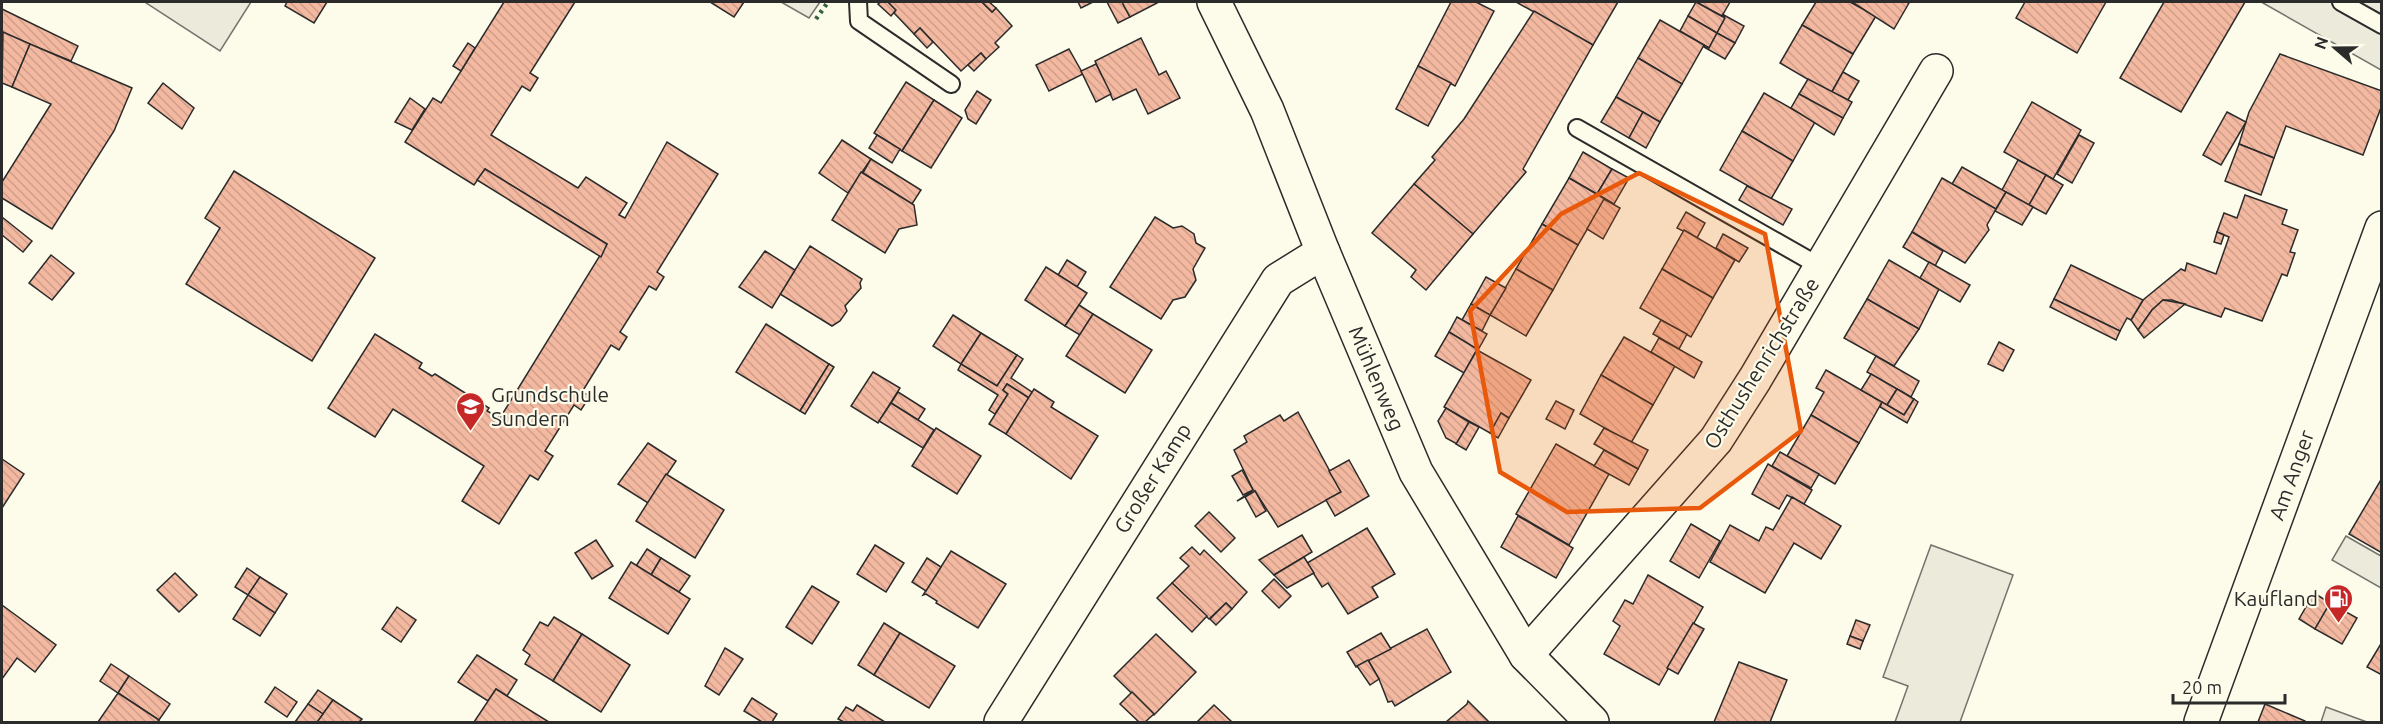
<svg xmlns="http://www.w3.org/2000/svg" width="2383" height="724" viewBox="0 0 2383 724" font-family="Ubuntu,sans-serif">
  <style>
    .parking { fill: #eceadb; stroke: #74746e; stroke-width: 1.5 }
    .building { fill: url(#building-back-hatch); stroke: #2b2b2b; stroke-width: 1.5 }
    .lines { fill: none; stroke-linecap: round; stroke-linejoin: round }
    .service-casing { stroke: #2b2b2b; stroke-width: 20 }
    .minor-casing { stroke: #2b2b2b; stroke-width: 36 }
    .service { stroke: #fdfbea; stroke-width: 16 }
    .minor { stroke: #fdfbea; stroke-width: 33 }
    .hedge { stroke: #34623c; stroke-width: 4.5; stroke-dasharray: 3 4.5; stroke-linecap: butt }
    .marked { fill: #e8590c; fill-opacity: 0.2; stroke: #e8590c; stroke-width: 4.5; stroke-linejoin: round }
    .labels { text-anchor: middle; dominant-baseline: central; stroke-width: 4.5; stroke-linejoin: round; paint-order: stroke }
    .street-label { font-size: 21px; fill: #2b2b2b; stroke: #fdfbea }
    .poi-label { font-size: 21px; fill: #2b2b2b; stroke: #fdfbea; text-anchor: start }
  </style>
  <defs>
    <pattern id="building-back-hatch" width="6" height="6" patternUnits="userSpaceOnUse" patternTransform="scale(1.5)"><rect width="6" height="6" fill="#f2b8a0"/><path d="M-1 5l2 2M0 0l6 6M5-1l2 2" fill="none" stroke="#d09e8a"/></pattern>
  </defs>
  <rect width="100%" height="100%" fill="#fdfbea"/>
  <g class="parking">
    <path d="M147,2H251L220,51L146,3Z"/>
    <path d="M781,2H820L809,18Z"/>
    <path d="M2264,2H2381V70L2263,3Z"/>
    <path d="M2346,536L2381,556V588L2332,560Z"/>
    <path d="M1931,545L2013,575L1960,722H1895L1908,686L1883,677Z"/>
    <path d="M2326,707L2367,722H2321Z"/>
  </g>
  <g class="building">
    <path d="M287,2H327L314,23L285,6Z"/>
    <path d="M504,2H575L530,73L538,78L530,91L522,86L491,135L578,188L586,177L627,203L619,215L625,218L667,142L718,174L657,272L664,277L656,290L649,286L620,332L627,337L619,350L611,345L582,392L590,396L581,410L574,405L545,451L553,456L538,480L530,475L499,524L462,501L484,466L393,409L375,437L328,408L375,334L422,363L419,368L432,376L435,374L489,408L487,411L500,418L607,244L485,169L474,185L405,142L433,98L441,103Z"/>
    <path d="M710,2H744L734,17Z"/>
    <path d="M881,2H888L896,10L891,16L878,4Z"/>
    <path d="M888,2H982L992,12L996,8L1012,26L995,43L999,47L986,59L981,53L961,71L920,28L914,34L894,13L896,10Z"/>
    <path d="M982,2H989L996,8L992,12Z"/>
    <path d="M1078,2H1093L1081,8Z"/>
    <path d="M1107,2H1122L1130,17L1118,23Z"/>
    <path d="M1122,2H1156L1157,3L1130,17Z"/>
    <path d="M1451,2H1476L1494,11L1455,86L1418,66Z"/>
    <path d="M1516,2H1618L1593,45Z"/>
    <path d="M1696,2H1730L1722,16Z"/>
    <path d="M1696,2L1725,18L1717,33L1688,16Z"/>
    <path d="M1816,2H1850L1876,16L1853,54L1802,25Z"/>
    <path d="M1852,2H1906L1909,3L1894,29Z"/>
    <path d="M2025,2H2106L2077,53L2016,18Z"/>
    <path d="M2164,2H2245L2181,112L2120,78Z"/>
    <path d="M2,9L78,46L71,61L2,33Z"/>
    <path d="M1534,11L1593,45L1523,169L1526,172L1473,234L1414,184L1435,160L1432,157L1464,119Z"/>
    <path d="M1722,14L1744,26L1735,43L1717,33L1725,18Z"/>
    <path d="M1688,16L1717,33L1709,48L1680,31Z"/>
    <path d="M1660,20L1704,45L1682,84L1638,58Z"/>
    <path d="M1802,25L1853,54L1831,93L1780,63Z"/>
    <path d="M920,28L933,42L927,48L914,34Z"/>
    <path d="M3,32L30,44L12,87L2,83Z"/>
    <path d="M1717,33L1735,43L1725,59L1704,47V45L1709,48Z"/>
    <path d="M1141,38L1159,75L1166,71L1180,98L1148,114L1136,89L1113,100L1095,61Z"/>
    <path d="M468,43L475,48L461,71L453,66Z"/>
    <path d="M30,44L132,88L114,131L52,229L2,198V182L51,104L12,87Z"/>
    <path d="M1069,49L1083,74L1049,91L1036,65Z"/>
    <path d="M981,53L986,59L974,71L968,65Z"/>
    <path d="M2280,54L2382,91V105L2363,155L2286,126L2274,158L2239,144L2249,112Z"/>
    <path d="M1638,58L1682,84L1660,122L1616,97Z"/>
    <path d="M1096,64L1111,94L1096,102L1081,71Z"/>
    <path d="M1418,66L1451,83L1428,126L1396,109Z"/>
    <path d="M1843,72L1859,81L1848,100L1832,92Z"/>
    <path d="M1808,79L1852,102L1843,118L1799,94Z"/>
    <path d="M906,82L934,100L902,151L874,133Z"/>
    <path d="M163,83L194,108L182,129L148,103Z"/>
    <path d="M977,91L991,100L976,124L968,119L965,110Z"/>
    <path d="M1764,93L1815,122L1793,161L1742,131Z"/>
    <path d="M1799,94L1843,118L1834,135L1791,108Z"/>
    <path d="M1616,97L1643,112L1629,138L1601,122Z"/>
    <path d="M410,98L425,109L412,130L395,122Z"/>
    <path d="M934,100L962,118L931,168L902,151Z"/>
    <path d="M2032,102L2081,130L2053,179L2004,152Z"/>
    <path d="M1643,112L1660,122L1646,148L1629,138Z"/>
    <path d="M2227,112L2246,122L2221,165L2203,155Z"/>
    <path d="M1742,131L1793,161L1771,199L1720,170Z"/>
    <path d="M877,135L900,149L892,163L869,148Z"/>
    <path d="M2079,135L2094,143L2072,183L2057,174Z"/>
    <path d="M842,140L871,159L848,193L819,173Z"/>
    <path d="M2239,144L2274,158L2261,195L2225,181Z"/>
    <path d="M1583,152L1612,169L1597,194L1569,178Z"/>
    <path d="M871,159L921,190L912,204L863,173Z"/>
    <path d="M2018,160L2046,175L2029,205L2002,190Z"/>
    <path d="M1962,167L2006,192L1996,209L1952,184Z"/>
    <path d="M485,169L607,244L601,257L477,180Z"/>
    <path d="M1612,169L1629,178L1614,204L1597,194Z"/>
    <path d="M234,171L375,258L312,361L186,284L220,228L205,218Z"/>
    <path d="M861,172L914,205L917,225L899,229L885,253L832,220Z"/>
    <path d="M2046,175L2063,185L2046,214L2029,205Z"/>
    <path d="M1569,178L1605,199L1578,245L1542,224Z"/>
    <path d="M1942,178L1996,209L1987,225L1989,230L1965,263L1912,232Z"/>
    <path d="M1414,184L1473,234L1426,290L1411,277L1416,270L1372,233Z"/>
    <path d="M1747,186L1792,209L1783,225L1739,200Z"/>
    <path d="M2006,192L2033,207L2022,225L1995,211Z"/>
    <path d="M2245,195L2287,210L2282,224L2298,230L2290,252L2295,253L2287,276L2282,274L2262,321L2225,308L2221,317L2172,300H2163L2152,310L2138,330L2131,320L2143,300L2181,269L2185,271L2187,263L2216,274L2229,237L2217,232L2224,213L2237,218Z"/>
    <path d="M1604,199L1620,208L1603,239L1587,229Z"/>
    <path d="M1686,212L1705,223L1697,238L1677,228Z"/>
    <path d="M2,217L32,241L23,252L2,235Z"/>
    <path d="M1155,217L1173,228L1182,226L1194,234L1196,243L1205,248L1193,269L1196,280L1185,297L1173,300L1161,319L1110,287Z"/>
    <path d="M1542,224L1578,245L1553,290L1516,269Z"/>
    <path d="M1684,230L1735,260L1713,298L1662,269Z"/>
    <path d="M1912,232L1943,251L1935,266L1903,247Z"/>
    <path d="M2217,232L2224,235L2221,244L2214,242Z"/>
    <path d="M1723,234L1748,248L1739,262L1716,248Z"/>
    <path d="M810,246L862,279L860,283L861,288L845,306L847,311L840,321L832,326L780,294Z"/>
    <path d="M765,251L795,270L772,308L739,287Z"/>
    <path d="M51,255L74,273L52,300L29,283Z"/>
    <path d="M1067,260L1086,272L1077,287L1058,275Z"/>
    <path d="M1889,260L1939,289L1919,329L1867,299Z"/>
    <path d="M1929,262L1970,285L1960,302L1920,278Z"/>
    <path d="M2071,265L2143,300L2131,320L2127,318L2120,331L2054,299Z"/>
    <path d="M1046,267L1087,293L1065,326L1025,300Z"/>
    <path d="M1516,269L1553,290L1526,336L1490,315Z"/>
    <path d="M1662,269L1713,298L1691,337L1640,308Z"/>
    <path d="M1486,277L1506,288L1490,315L1471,304Z"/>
    <path d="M1867,299L1919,329L1894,366L1844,338Z"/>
    <path d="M2054,299L2120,331L2116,340L2050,307Z"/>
    <path d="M2163,300L2185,304L2144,338L2138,330L2152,310Z"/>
    <path d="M1471,304L1490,315L1482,331L1462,320Z"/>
    <path d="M1079,305L1093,314L1080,335L1065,326Z"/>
    <path d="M1093,314L1152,350L1125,393L1066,356Z"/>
    <path d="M953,315L981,333L961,364L933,346Z"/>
    <path d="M1457,317L1487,334L1478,350L1449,332Z"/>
    <path d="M1661,320L1687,334L1679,349L1653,334Z"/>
    <path d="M766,324L829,364L800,411L736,372Z"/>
    <path d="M1449,332L1477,349L1464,373L1435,356Z"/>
    <path d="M981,333L1017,355L997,386L961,364Z"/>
    <path d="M1624,337L1675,366L1653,405L1601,375Z"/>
    <path d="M1659,338L1702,362L1694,378L1651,352Z"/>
    <path d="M1999,342L2014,350L2003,371L1988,364Z"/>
    <path d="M1477,350L1531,380L1509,418L1501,413L1490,433L1444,407Z"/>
    <path d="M1017,355L1023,359L1011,378L1032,392L1029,398L1007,384L1003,390L1008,394L995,414L989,410L998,395L958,370L961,364L997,386Z"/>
    <path d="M1876,356L1919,381L1911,397L1867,372Z"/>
    <path d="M829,364L834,367L805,414L800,411Z"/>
    <path d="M1826,370L1882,402L1859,443L1811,415L1824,392L1816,388Z"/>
    <path d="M873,372L900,388L878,423L851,406Z"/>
    <path d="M1871,374L1897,389L1887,405L1861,390Z"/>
    <path d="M1601,375L1653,405L1631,443L1580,414Z"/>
    <path d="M1007,384L1029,398L1006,434L989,424L1008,394L1003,390Z"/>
    <path d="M1034,389L1054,402L1051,407L1098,436L1071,479L1006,434Z"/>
    <path d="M1897,389L1914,399L1904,415L1887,405Z"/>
    <path d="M898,392L925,409L918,420L891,403Z"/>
    <path d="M1914,399L1918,402L1907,423L1880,407L1882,402L1904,415Z"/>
    <path d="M1556,401L1574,410L1565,429L1546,419Z"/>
    <path d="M891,403L934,430L923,448L879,421Z"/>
    <path d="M1446,408L1469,422L1457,444L1446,438L1438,421Z"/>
    <path d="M1298,412L1341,492L1278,527L1255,491L1237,501L1253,490L1234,450L1247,442L1244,436L1280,415L1284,421Z"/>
    <path d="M1501,413L1509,418L1498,438L1490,433Z"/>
    <path d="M1811,415L1859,443L1835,484L1787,456Z"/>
    <path d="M1469,422L1479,427L1466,450L1456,444Z"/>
    <path d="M936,428L981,456L957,494L912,466Z"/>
    <path d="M1604,428L1648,450L1638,469L1594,444Z"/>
    <path d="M648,443L676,461L648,503L618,484Z"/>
    <path d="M1556,444L1609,474L1569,545L1516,514Z"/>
    <path d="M1604,450L1638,469L1629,485L1594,466Z"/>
    <path d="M1780,452L1819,474L1811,488L1772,466Z"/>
    <path d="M2,459L24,474L2,508Z"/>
    <path d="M1349,460L1369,496L1335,516L1326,500L1341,492L1329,471Z"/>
    <path d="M1768,464L1812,490L1804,504L1787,495L1779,509L1752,494Z"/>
    <path d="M1242,470L1253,490L1243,495L1232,476Z"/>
    <path d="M666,474L724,510L695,558L636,521Z"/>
    <path d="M2382,478V553L2349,534Z"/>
    <path d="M1255,491L1266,511L1256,517L1245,497Z"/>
    <path d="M1792,497L1841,526L1821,559L1794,543L1765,593L1710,562L1730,525L1759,541L1766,527L1773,530Z"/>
    <path d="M1209,512L1235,538L1221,552L1195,526Z"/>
    <path d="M1518,516L1573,548L1556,578L1501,547Z"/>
    <path d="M1691,524L1720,541L1699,578L1670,561Z"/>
    <path d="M1367,528L1395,574L1372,587L1378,597L1348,614L1328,583L1322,587L1307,563Z"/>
    <path d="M1302,535L1312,552L1274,575L1259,560Z"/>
    <path d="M596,540L613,566L592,579L575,553Z"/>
    <path d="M875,545L904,563L886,592L857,574Z"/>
    <path d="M1192,547L1200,555L1204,550L1247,592L1232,609L1226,603L1209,619L1172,583L1189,566L1180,558Z"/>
    <path d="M647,549L661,558L651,575L636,566Z"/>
    <path d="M951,551L1006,584L978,628L936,603L937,601L926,594L923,595Z"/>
    <path d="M1304,557L1314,573L1287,588L1274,575Z"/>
    <path d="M661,558L690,576L679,592L651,575Z"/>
    <path d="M927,558L941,567L926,591L912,582Z"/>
    <path d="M631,562L690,599L668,634L609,598Z"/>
    <path d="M247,568L260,577L248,595L235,587Z"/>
    <path d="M175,573L197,595L179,612L157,590Z"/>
    <path d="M1648,575L1703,607L1659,685L1604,654L1620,626L1613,621L1625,600L1633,604Z"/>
    <path d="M260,577L287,594L275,613L248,595Z"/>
    <path d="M1274,579L1291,596L1279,608L1262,591Z"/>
    <path d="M1172,583L1207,616L1192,632L1157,598Z"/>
    <path d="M812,586L839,602L812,644L786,627Z"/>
    <path d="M2314,593L2330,603L2315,629L2299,619Z"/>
    <path d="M248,595L275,613L260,636L233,619Z"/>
    <path d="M1226,603L1232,609L1216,625L1210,619Z"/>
    <path d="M2330,603L2357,618L2342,644L2315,629Z"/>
    <path d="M2,605L56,645L35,672L17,658L2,679Z"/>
    <path d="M397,607L416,620L401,642L382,629Z"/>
    <path d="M554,617L582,634L553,681L525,664L530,655L523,650L540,622L548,626Z"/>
    <path d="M1856,620L1870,625L1863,641L1850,636Z"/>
    <path d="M884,623L900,633L874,675L858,665Z"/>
    <path d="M1693,623L1704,629L1678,674L1667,668Z"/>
    <path d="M1427,629L1451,672L1395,706L1392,701L1388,702L1379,679L1368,660Z"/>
    <path d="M900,633L955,666L929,708L874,675Z"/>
    <path d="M1381,633L1391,649L1356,667L1347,652Z"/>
    <path d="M582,634L630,665L601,712L553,681Z"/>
    <path d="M1156,634L1196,672L1154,715L1114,676Z"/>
    <path d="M1850,636L1863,641L1860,649L1847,644Z"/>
    <path d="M2382,642V675L2367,667Z"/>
    <path d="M725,648L743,659L719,695L705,686Z"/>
    <path d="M477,655L517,680L507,696L496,689L488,701L458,682Z"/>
    <path d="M1368,660L1379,679L1370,685L1357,666Z"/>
    <path d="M1739,662L1787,680L1770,722H1714Z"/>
    <path d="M111,664L129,676L118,693L100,681Z"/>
    <path d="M129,676L170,704L159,720L118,693Z"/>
    <path d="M275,687L297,702L287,717L265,702Z"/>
    <path d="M496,689L507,696L549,722H474Z"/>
    <path d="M318,690L333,700L323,714L308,704Z"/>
    <path d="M1132,692L1154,714L1145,722H1139L1120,704Z"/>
    <path d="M118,693L159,720L157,722H98Z"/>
    <path d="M752,698L777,714L772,722H762L744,711Z"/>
    <path d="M333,700L362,719L359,722H317Z"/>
    <path d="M1468,701L1489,722H1446L1467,704Z"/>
    <path d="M308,704L323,714L317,722H295Z"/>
    <path d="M2265,704L2305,721V722H2258Z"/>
    <path d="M857,705L885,722H844L838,719L846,707L853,711Z"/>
    <path d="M1214,705L1232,722H1197Z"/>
  </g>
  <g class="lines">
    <defs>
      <g id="service">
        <path d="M858,2L859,21L951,84"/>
        <path d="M2341,2L2382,25"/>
        <path d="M1577,128L1821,267"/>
      </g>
      <g id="minor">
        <path d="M1214,2L1267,110L1323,252L1416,472L1526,655L1592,722"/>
        <path d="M1526,655L1716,440L1755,379L1936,71"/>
        <path d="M1001,722L1278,280L1323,252"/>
        <path d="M2201,722L2382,228"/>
      </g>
    </defs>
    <use href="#service" class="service-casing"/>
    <use href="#minor" class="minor-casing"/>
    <use href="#service" class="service"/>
    <use href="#minor" class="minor"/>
    <path class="hedge" d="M816,19L828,2"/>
  </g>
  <path class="marked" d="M1639,173L1765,234L1801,431L1700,508L1567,512L1500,472L1470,311L1561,214Z"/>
  <defs>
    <symbol id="school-pin" viewBox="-11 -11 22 30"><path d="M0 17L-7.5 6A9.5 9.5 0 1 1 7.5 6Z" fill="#c62828" stroke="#fdfbea"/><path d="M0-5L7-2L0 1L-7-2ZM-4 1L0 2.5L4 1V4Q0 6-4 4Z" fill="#fff"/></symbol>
    <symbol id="fuel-pin" viewBox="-11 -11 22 30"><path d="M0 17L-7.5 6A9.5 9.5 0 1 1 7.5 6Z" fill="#c62828" stroke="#fdfbea"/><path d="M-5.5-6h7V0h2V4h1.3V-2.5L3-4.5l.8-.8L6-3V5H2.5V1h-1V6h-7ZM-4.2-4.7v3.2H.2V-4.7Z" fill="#fff"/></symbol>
  </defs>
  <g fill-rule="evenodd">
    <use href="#school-pin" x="454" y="390" width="33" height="45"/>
    <use href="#fuel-pin" x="2322" y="582" width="33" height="45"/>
  </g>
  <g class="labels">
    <g class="street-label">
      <text transform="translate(1761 363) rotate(-58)">Osthushenrichstraße</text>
      <text transform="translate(1377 378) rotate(67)">Mühlenweg</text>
      <text transform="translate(2291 475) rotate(-70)">Am Anger</text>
      <text transform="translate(1152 478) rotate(-58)">Großer Kamp</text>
    </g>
    <g class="poi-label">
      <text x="491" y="394">Grundschule<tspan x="491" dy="24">Sundern</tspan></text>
      <text x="2318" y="598" text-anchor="end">Kaufland</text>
    </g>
  </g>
  <rect width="2383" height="724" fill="none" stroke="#2b2b2b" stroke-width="6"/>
  <g transform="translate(2335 48) rotate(290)" stroke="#fdfbea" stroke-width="4.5" paint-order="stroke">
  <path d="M0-4.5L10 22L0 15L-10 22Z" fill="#2b2b2b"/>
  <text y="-9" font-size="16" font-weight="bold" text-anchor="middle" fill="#2b2b2b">N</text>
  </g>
  <path d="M2173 694v9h112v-9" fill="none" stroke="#2b2b2b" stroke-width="3"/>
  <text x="2182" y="694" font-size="18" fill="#2b2b2b" stroke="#fdfbea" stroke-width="4.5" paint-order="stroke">20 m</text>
</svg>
